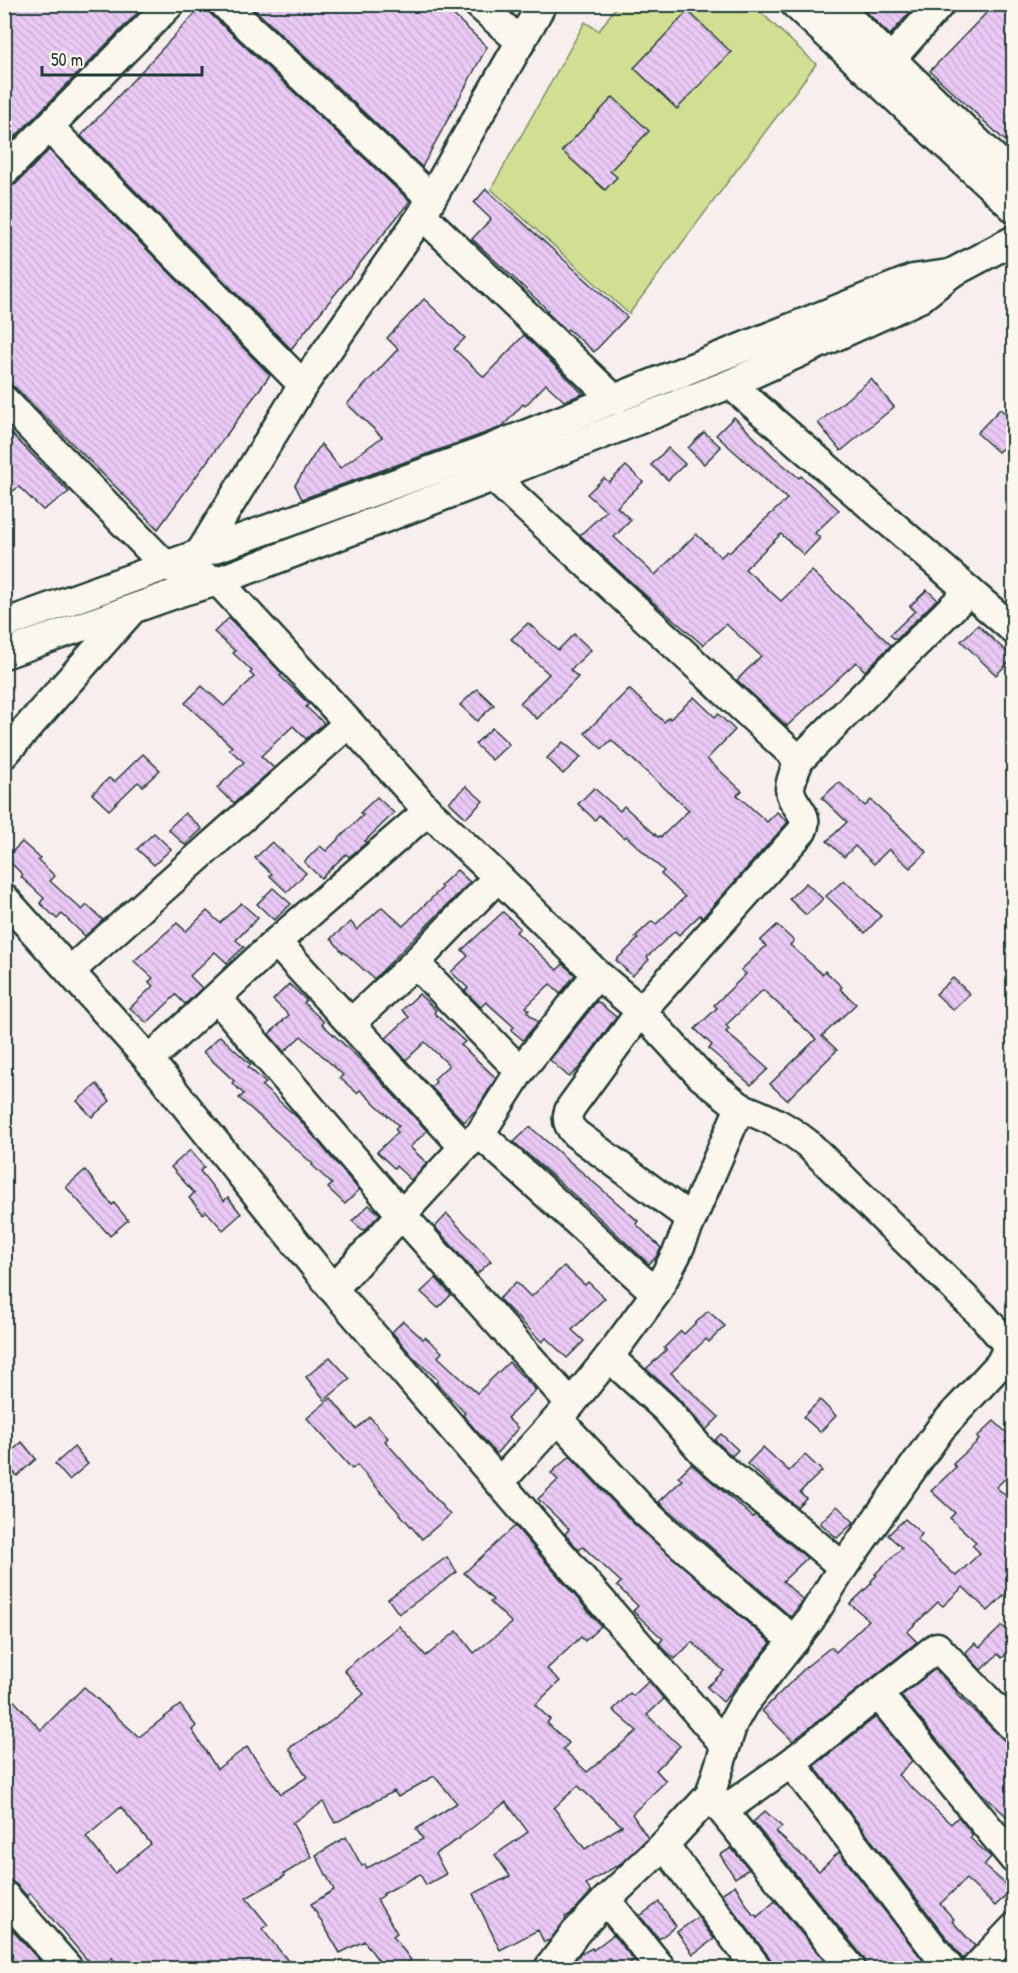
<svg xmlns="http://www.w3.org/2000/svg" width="1018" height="1973" viewBox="0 0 1018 1973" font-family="'Patrick Hand',sans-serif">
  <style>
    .green { fill: #d0df92; stroke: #788e63; stroke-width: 1.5 }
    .building { fill: url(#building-back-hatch); stroke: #1f3d34; stroke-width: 1.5; fill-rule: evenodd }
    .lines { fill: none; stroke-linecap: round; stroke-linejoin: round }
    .minor-casing { stroke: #1f3d34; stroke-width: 33 }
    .minor { stroke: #fbf7ec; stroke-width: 28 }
  </style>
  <defs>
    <pattern id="building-back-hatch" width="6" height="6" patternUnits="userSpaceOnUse" patternTransform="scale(1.5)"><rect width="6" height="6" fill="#eac9f5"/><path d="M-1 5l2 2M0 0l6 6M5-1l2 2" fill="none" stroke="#c8aed3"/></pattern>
  </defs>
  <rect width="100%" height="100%" fill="#f8eeee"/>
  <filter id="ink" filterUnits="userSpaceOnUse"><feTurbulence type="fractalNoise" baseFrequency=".0167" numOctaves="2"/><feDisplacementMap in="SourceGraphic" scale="12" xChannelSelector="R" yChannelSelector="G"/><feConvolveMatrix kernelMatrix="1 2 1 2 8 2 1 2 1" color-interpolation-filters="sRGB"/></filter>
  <g filter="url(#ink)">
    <path class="green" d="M617,5H753L816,64L629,314L491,189L585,22L599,31Z"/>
    <g class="building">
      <path d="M4,4H146L4,148Z"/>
      <path d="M249,4H442L487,47L422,167Z"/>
      <path d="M858,4H917L890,35Z"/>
      <path d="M995,4H1014V149L930,71Z"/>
      <path d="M202,6L410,201L291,349L81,136Z"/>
      <path d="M688,11L731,52L677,109L634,68Z"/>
      <path d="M613,97L649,131L610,171L617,177L605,190L562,151Z"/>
      <path d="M49,150L270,375L158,529L16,388L4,381V188L16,184Z"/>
      <path d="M486,189L627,317L594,352L568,329L566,331L546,311L548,310L472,239L491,219L474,203Z"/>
      <path d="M424,299L465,338L454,349L484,377L524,335L583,394L564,401L546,384L525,406L523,404L502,427L302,499L295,485L321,444L340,468L382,437L347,404L398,349L387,338Z"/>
      <path d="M871,379L894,407L841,451L818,423Z"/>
      <path d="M1000,409L1014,421V454L1005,446L998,452L977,433Z"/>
      <path d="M734,417L774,457L799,478L801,476L839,510L815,533L820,538L804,555L781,534L745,569L781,601L812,571L891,645L865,671L856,662L787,726L737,680L761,656L726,624L703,645L653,602L580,535L606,511L587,494L604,478L609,482L626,466L643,482L617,507L631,520L614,537L655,575L696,534L721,557L727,551L729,553L787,499L716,435Z"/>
      <path d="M4,426L69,492L43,510L19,487L4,497Z"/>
      <path d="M704,432L721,447L704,464L688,448Z"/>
      <path d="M668,448L685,464L668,480L651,465Z"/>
      <path d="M927,590L937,599L896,640L890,635L915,611L910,606Z"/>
      <path d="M229,618L282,674L280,676L309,704L306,707L324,723L306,739L293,726L261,756L274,768L234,803L217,788L244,762L229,749L232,747L185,703L202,686L224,706L254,677L250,673L252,671L233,653L235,651L214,632Z"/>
      <path d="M528,623L558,650L574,634L591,650L570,670L578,677L537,719L520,703L549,674L511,639Z"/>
      <path d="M978,625L1013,658L996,675L961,641Z"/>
      <path d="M477,689L494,705L477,721L460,705Z"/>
      <path d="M629,689L664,722L669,717L670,719L694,697L715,717L718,714L735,730L707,759L742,791L737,795L767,822L777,812L788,822L702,918L700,915L679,935L675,931L647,957L649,960L632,976L616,960L638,939L635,937L652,921L656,924L685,897L661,874L664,871L626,836L624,838L599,815L595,820L578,804L594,788L620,811L624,806L658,837L660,836L661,837L689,810L611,740L602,749L585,733Z"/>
      <path d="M492,728L509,744L492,760L475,744Z"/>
      <path d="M563,742L581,757L563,774L547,758Z"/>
      <path d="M143,754L160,770L143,786L138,782L109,810L92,794L109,778L114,782Z"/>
      <path d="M839,782L865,806L871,800L927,852L910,868L889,849L874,864L855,846L844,857L827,841L847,822L822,798Z"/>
      <path d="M466,786L483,801L466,818L449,802Z"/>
      <path d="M377,797L394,813L365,841L367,842L349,857L346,854L321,878L304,862L320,846L326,851L363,815L360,813Z"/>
      <path d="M185,813L202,829L185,845L168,829Z"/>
      <path d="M154,833L171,849L154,865L137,849Z"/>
      <path d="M22,842L40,858L38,860L55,876L50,881L82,910L87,905L103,920L85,936L62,914L57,919L40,903L44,898L21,877L23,875L6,858Z"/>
      <path d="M272,842L306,873L287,892L270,876L272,874L255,858Z"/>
      <path d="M457,870L470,882L374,979L344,952L343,953L331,938L351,922L357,930L382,907L403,926L442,888L440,886Z"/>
      <path d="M844,880L881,916L865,933L826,896Z"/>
      <path d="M806,883L823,899L806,915L789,899Z"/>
      <path d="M273,888L291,904L274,920L257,904Z"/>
      <path d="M241,903L258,918L236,940L244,947L227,963L215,952L190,976L202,988L185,1004L176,995L147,1023L130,1008L153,986L149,982L153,978L134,961L177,923L186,931L207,911L220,923Z"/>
      <path d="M503,912L520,928L516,932L557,970L563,964L575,975L560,994L550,984L526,1007L529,1010L527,1012L538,1022L523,1040L511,1030L514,1027L486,1002L481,1007L465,991L468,988L451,972L468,956L462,950Z"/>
      <path d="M777,925L794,941L790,945L822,974L825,971L842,987L840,989L856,1004L822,1036L837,1050L787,1100L770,1084L816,1039L763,990L726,1025L729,1029L726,1032L768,1069L751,1085L709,1049L712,1045L695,1029L717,1008L714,1005L746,974L741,970L766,946L760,941Z"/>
      <path d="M953,978L970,994L953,1010L936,994Z"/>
      <path d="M289,984L306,1000L304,1003L324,1022L322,1024L362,1061L427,1131L410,1147L427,1163L411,1180L396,1166L394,1168L377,1152L398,1132L395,1129L399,1126L360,1090L357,1093L340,1078L343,1075L301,1036L284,1052L269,1034L289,1015L273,1000Z"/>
      <path d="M419,994L436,1010L434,1013L465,1042L461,1045L496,1078L477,1109L464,1122L431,1087L436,1082L434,1079L449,1065L425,1042L406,1060L386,1038L409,1017L402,1010Z"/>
      <path d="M597,1001L616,1017L580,1067L569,1077L550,1060Z"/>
      <path d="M220,1036L251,1065L248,1067L266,1083L262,1086L298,1118L359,1190L345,1204L328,1188L332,1184L312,1165L313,1164L239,1098L244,1094L232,1083L234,1081L203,1052Z"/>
      <path d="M97,1084L110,1101L92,1117L77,1101Z"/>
      <path d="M530,1127L638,1221L636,1224L661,1248L656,1257L649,1264L590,1209L514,1142Z"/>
      <path d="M190,1150L204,1167L200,1171L224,1201L228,1197L241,1214L223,1230L206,1211L203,1214L189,1198L194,1193L171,1167Z"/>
      <path d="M85,1170L112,1205L114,1203L128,1220L110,1236L66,1187Z"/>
      <path d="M369,1205L380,1214L364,1231L352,1221Z"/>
      <path d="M447,1214L491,1261L477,1274L435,1227Z"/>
      <path d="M564,1266L585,1285L588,1282L605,1298L572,1330L584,1341L567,1358L546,1338L542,1342L499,1299L516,1282L531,1297Z"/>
      <path d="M436,1278L451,1295L438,1308L421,1292Z"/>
      <path d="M708,1311L725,1326L709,1342L706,1339L671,1373L719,1417L706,1430L677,1397L646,1369L666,1350L664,1348L681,1331L684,1334Z"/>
      <path d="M403,1321L423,1339L425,1337L442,1352L438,1357L477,1393L509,1362L536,1390L507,1418L518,1428L496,1454L463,1415L465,1413L436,1383L438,1380L414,1358L392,1332Z"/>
      <path d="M330,1357L350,1379L325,1400L306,1377Z"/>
      <path d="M331,1398L356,1429L370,1417L388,1438L385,1441L450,1515L422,1539L357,1465L352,1469L307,1418Z"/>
      <path d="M820,1400L836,1416L820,1432L803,1417Z"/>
      <path d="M994,1421L1011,1437L1005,1442L1014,1449V1471L996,1487L1014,1503V1586L988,1611L963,1587L943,1606L938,1602L907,1632L917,1642L793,1741L762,1711L806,1667L831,1647L836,1652L869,1620L850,1604L872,1583L871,1581L877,1575L875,1574L902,1548L888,1535L905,1519L922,1534L917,1540L956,1576L980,1553L972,1545L976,1542L950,1518L955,1513L931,1491L956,1467L953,1464L979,1440L977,1437Z"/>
      <path d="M721,1434L738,1450L732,1456L715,1440Z"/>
      <path d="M22,1442L36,1459L17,1476L4,1461V1458Z"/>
      <path d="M74,1447L88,1464L69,1480L55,1464Z"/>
      <path d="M763,1447L789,1471L805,1455L822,1471L800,1492L806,1498L797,1507L747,1464Z"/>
      <path d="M570,1456L632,1522L771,1643L723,1702L707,1687L724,1671L692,1642L675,1659L663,1648L659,1643L663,1639L633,1611L638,1606L617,1586L621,1582L583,1547L579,1550L565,1534L569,1529L538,1499L558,1480L551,1473Z"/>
      <path d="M691,1464L753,1517L755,1515L807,1558L783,1581L803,1600L791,1617L659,1502L682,1480L678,1477Z"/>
      <path d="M837,1506L854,1522L837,1538L820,1523Z"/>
      <path d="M515,1526L601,1626L585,1641L581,1637L547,1669L560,1681L535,1705L550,1719L547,1723L569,1743L563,1749L587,1772L637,1731L613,1710L630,1693L633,1696L649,1681L664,1699L647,1715L680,1746L656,1770L666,1781L632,1814L648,1838L620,1864L586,1884L591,1892L572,1913L565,1917L566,1919L550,1940L544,1942L538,1930L500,1950L473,1894L510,1876L495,1855L528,1832L506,1802L460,1837V1838L435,1854L446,1874L426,1885L420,1874L383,1894L384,1895L377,1900L397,1933L393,1936L411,1960L400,1968H384L364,1941L340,1953L311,1904L334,1890L316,1855L346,1837L362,1866L365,1864L367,1868L423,1839L416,1829L457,1803L434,1776L398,1797L394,1791L335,1823L323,1802L292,1823L312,1857L284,1874L285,1876L246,1898L268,1925L262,1929L294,1968H121L112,1958L98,1968H94L30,1893L27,1896L16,1884L4,1879V1690L41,1730L84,1687L139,1737L180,1705L196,1726L192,1730L217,1769L247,1747L281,1794L307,1777L289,1748L330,1722L364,1694L344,1670L399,1626L426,1656L457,1631L474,1653L512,1623L490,1602L493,1600L464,1573ZM578,1786L622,1826L585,1849L554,1808ZM121,1807L151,1844L115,1873L86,1837Z"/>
      <path d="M447,1557L457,1572L399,1614L388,1599Z"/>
      <path d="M1002,1626L1014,1636V1647L1002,1658L998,1654L981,1670L965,1653L975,1643L980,1647Z"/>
      <path d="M935,1669L957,1692L956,1694L1014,1749V1823L980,1792L901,1696Z"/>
      <path d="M876,1717L912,1761L898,1775L951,1824L958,1817L960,1819L973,1835L970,1838L991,1857L984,1865L1012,1890L995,1906L966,1879L940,1904L954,1919L952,1921L975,1946L963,1959L814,1766Z"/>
      <path d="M765,1811L782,1827L776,1832L819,1871L839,1852L929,1968H867L864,1958L753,1822Z"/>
      <path d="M731,1848L749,1869L735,1878L720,1855Z"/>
      <path d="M735,1885L753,1915L755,1914L757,1917L775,1901L830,1968H773L770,1958L721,1894Z"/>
      <path d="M659,1902L676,1926L659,1939L640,1916Z"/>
      <path d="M698,1917L714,1939L693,1954L677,1932Z"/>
      <path d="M4,1921L46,1968H4Z"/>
      <path d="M613,1935L634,1960L623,1968H617L609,1958L592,1968H569L582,1951L583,1953L592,1948L593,1950Z"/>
    </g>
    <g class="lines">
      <defs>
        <g id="minor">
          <path d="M224,4L431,198"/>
          <path d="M478,4L521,42"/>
          <path d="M795,4L1014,208"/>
          <path d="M834,4L1014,177"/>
          <path d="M892,58L940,4"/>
          <path d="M50,128L303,385"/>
          <path d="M4,172L170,4"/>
          <path d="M422,215L615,400"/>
          <path d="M730,384L969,591"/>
          <path d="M4,400L166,566L218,581L349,723L428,811L498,877L597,974L641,1011L701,1076L740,1107L677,1253L656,1293L609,1357L571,1404L500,1482"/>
          <path d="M493,477L799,760"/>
          <path d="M200,553L303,385L422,215L542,4"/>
          <path d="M4,624L480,453L913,279L949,274"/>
          <path d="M4,654L183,591L218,581L493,477L730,384L920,298L950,274L1014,240"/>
          <path d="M4,754L130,612"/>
          <path d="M4,898L149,1060L333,1289L725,1745"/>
          <path d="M276,942L464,1147"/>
          <path d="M415,963L498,877"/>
          <path d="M70,971L349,723"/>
          <path d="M217,998L402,1215L571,1404"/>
          <path d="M351,1023L415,963L520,1071"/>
          <path d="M149,1060L276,942L428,811"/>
          <path d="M480,1134L656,1293"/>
          <path d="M690,1218L576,1134C567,1125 565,1118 571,1107L641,1011L802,831C811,813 791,806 790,789C790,780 796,769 799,760L969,591L1014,630"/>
          <path d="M333,1289L464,1147L480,1134L520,1071L597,974"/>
          <path d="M609,1357L666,1409L702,1451L722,1469L780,1514L843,1567"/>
          <path d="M558,1419L643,1510L668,1533L794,1641"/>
          <path d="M878,1694L1014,1859"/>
          <path d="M791,1763L949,1968"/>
          <path d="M711,1797L851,1968"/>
          <path d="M723,1811L791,1763L937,1647L1014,1728"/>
          <path d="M664,1845L757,1968"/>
          <path d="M4,1895L68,1968"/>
          <path d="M606,1900L661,1968"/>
          <path d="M549,1968L576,1932L606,1900L664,1845L710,1795L733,1723L743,1705L810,1620L843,1567L941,1428L1000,1364L1005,1354L1007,1344L983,1316L808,1144C784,1125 768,1118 740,1107"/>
          <path d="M976,1968L1014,1928"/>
        </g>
      </defs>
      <use href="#minor" class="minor-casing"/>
      <use href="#minor" class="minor"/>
    </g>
  </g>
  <rect width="1018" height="1973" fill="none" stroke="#fbf7ec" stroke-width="24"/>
  <rect x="12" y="12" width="994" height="1949" fill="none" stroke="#1f3d34" stroke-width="2" filter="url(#ink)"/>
  <path d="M42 66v9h160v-9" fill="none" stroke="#1f3d34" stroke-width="3"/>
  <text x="51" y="66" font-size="18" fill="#1f3d34" stroke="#fbf7ec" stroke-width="4.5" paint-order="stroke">50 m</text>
</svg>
